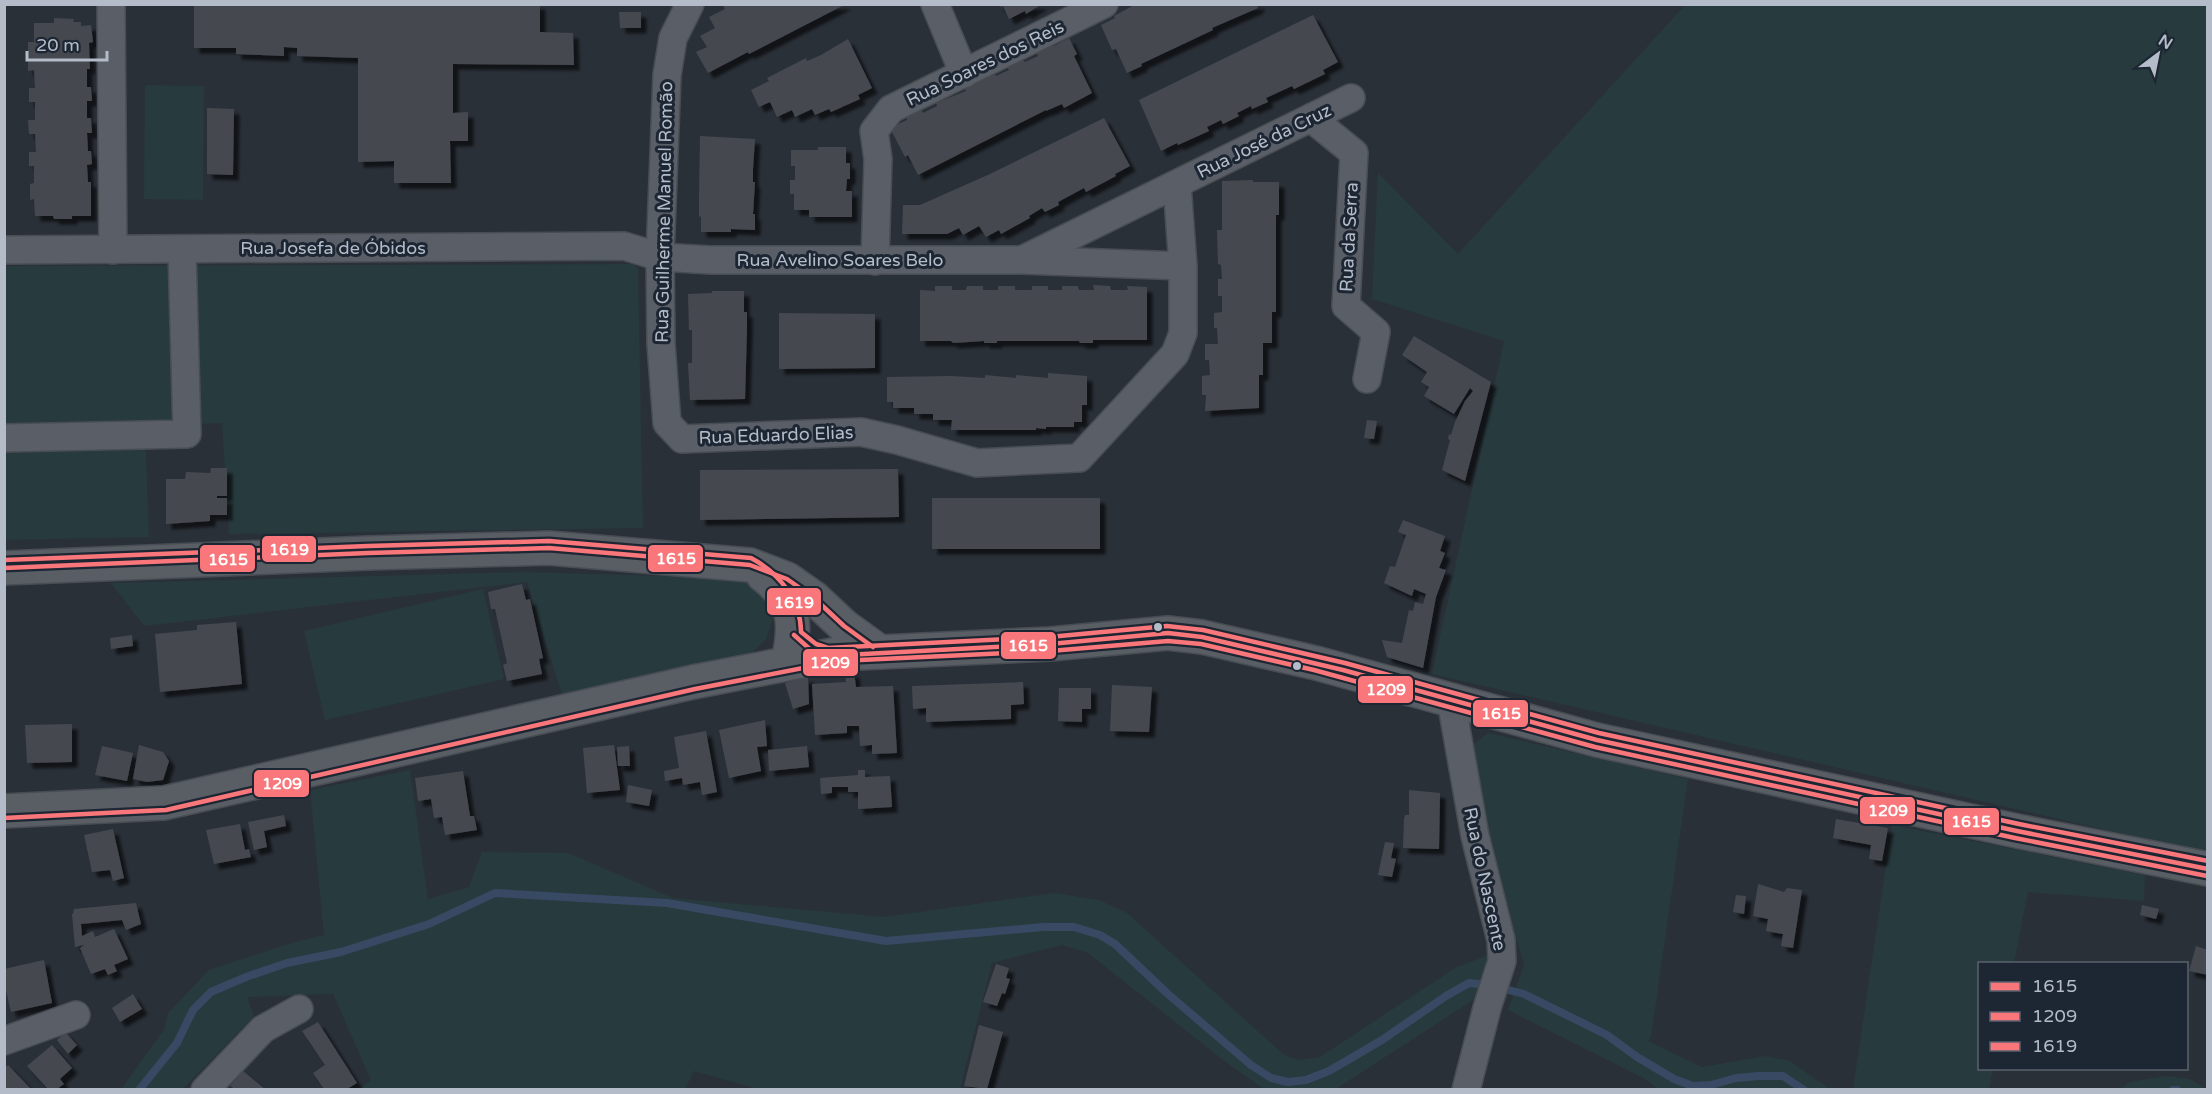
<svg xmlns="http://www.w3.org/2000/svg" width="2212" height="1094" viewBox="0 0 2212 1094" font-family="'Varela Round',sans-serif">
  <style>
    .green { fill: #273a3e }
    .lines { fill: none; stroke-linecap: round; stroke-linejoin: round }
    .stream { stroke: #384963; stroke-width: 8 }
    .building { fill: #444950; filter: url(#shadow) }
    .street-casing { stroke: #484c53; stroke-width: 30 }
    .secondary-casing { stroke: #484c53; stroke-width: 36 }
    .street { stroke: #5a5e66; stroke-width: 27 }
    .secondary { stroke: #595d64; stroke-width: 33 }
    .bus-1-casing { stroke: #1d2633; stroke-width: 9 }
    .bus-2-casing { stroke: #1d2633; stroke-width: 9 }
    .bus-3-casing { stroke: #1d2633; stroke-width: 9 }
    .bus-1 { stroke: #f9767a; stroke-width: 4.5 }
    .bus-2 { stroke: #f9767a; stroke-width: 4.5 }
    .bus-3 { stroke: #f9767a; stroke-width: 4.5 }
    .bus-dot { fill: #b4bcc9; stroke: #1d2633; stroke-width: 2 }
    .labels { text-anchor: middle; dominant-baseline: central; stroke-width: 6; stroke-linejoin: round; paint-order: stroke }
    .street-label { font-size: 18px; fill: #b4bcc9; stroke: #1d2633 }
    .line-badge { stroke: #1d2633; stroke-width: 2 }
    .badge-label { font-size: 16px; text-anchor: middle; font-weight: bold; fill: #fff }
  </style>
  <defs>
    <filter id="shadow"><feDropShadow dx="5.5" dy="5.5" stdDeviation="1.5" flood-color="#0009"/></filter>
  </defs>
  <rect width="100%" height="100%" fill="#2a3038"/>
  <g class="green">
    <path d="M1686,4L2207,5V850L2176,846L1432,674L1504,341L1372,299L1378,173L1458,254Z"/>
    <path d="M145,85L204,86L203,200L144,199Z"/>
    <path d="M633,264L638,268L643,528L229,534L222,423L145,426L149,537L5,540L4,266Z"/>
    <path d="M524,572L735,578L763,589L772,605L773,619L766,639L751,654L563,698L527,582L144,626L111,583Z"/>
    <path d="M483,589L504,679L325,720L304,631Z"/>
    <path d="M1488,733L1688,779L1651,1037L1648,1041L1702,1067L1765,1056L1790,1061L1830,1089H1658L1645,1079L1508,1010L1524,965L1498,876L1473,762L1472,746Z"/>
    <path d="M410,770L428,899L469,887L482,852L568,853L673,898L884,917L1054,893L1099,900L1127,913L1283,1054L1298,1060L1320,1057L1455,968L1491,954L1476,998L1336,1089H1264L1227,1063L1088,953L1062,945L992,963L960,1089H758L694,1071L685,1089H359L371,1080L333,994L247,997L254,1016L183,1089L121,1090L165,1028L168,1013L209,970L288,944L324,935L310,790Z"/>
    <path d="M1892,825L2145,875L2144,901L2028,892L2014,963L1980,964V1068L1993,1069L1989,1089H1853Z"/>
    <path d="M2166,1076L2190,1079L2206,1089H2122L2129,1082Z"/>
  </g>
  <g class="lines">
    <g class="stream">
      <path d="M139,1090L177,1043L193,1010L211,992L246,977L287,963L341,952L429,924L495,893L667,903L886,941L1043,927H1074L1100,935L1115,944L1169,995L1251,1065L1271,1078L1288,1082L1306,1080L1329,1071L1382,1040L1446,996L1469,983L1489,985L1524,994L1607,1035L1637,1057L1674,1079L1693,1086L1711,1085L1736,1078L1759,1076H1783L1804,1090"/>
      <path d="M2173,1090H2177"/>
    </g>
  </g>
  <g class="building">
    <path d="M194,4H540V32L573,33L574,65L453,64V113L468,112V141H450L451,183H394V161L358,162V58L297,56V48L284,47V56L236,54V48H194Z"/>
    <path d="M723,4H846L749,54L748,52L708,73L696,52L707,47L700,36L715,28L709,17L725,9Z"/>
    <path d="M998,4H1042L1026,14L1025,11L1009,19L1003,6L1000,7Z"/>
    <path d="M1136,4H1261L1257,7L1258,8L1212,28L1213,30L1141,64L1142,66L1127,73L1116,49L1112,50L1101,25L1115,18L1114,16Z"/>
    <path d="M619,12H641V28H620Z"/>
    <path d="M1313,15L1338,62L1323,70L1325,74L1294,89L1292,86L1266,98L1268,102L1252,109L1251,106L1237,113L1239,116L1223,124L1221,120L1207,127L1209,131L1178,145L1177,143L1161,151L1139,100Z"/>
    <path d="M54,18L74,19L73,22H81V26L91,25L93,42L89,43L90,69H87V87H91L92,101H87V118H91L92,133H87L88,151H91L92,164L87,165L88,182H91V216H72V219H54L53,216H35L34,199L30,200V184L34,183V166H29V152H36L35,134H29L28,120H35V102H29V88H35L34,70L28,71V42H34V23H54Z"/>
    <path d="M1069,38L1077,54L1074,56L1092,93L1064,108L1062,104L1046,111V110L918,175L908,155L905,157L890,128L907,120L906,117L921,109L923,113L937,106L936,103L966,91L964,88L994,73L996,76L1009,70L1007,67L1023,60L1025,62L1038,56L1036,52L1052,43L1054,46Z"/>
    <path d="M848,39L872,88L858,95L860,99L831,112L829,109L815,115L812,109L795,117L792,110L777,117L770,102L759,107L751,90L769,81L767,78L806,58L807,61L821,55Z"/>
    <path d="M207,108L234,109L233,175L207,174Z"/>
    <path d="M1104,118L1130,166L1115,174L1116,176L1086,192L1084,188L1058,202L1059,205L1045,212L1042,208L1029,216L1030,218L1001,234L999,230L986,237L979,226L963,235L959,228L947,234H902L903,205H920L990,174Z"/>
    <path d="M700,136L755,139L753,169V182H755L753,214H755V230L731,229V232H701V216L699,217V199Z"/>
    <path d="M818,147H846V163H850V179H847L846,191H852V217H809V210H794V194H790V180H795V166H791V150H818Z"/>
    <path d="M1253,180V182H1279V215H1276V312H1272V343H1263V375H1259V408L1205,411L1206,395H1202V376L1210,375L1209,360H1205V344H1218L1217,328H1214V313L1222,312V296H1218V279H1222L1221,265L1218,264L1217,230H1222V181Z"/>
    <path d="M1093,285L1110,286L1111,290H1128L1127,286L1147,287V340H1093V343H1080L1079,341H997V343H984V341L953,343L951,341H920V290L935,291V286H952V290H966L967,286H983V290H998V286H1015V290H1032V286H1048V290H1062V286H1078L1079,290H1094Z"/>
    <path d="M712,291H744V312H747V329L745,399L690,400L688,363H692V330H689L688,294L712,293Z"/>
    <path d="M779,313L875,314V368L779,369Z"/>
    <path d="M1414,336L1491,382L1465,481L1442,470L1450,440L1448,439L1449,434L1451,435L1455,422L1465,401L1473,391L1470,388L1454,414L1424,396L1429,387L1421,382L1427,372L1402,355Z"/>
    <path d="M1048,373L1087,376V405H1082V422H1074V427H1046V429L1036,428V430H951L952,420H933V414H914V408H893V402H887V377L952,376L985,378V375L1016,378V375L1048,378Z"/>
    <path d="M1367,420L1377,421L1374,439L1364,438Z"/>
    <path d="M211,468H227V496H217V498H227V515H210V521L166,524V479H185L186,472L210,473Z"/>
    <path d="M898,469L899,517L700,520V470Z"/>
    <rect x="932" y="498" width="168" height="51"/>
    <path d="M1403,520L1445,536L1440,551L1445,553L1439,568L1446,570L1436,597L1423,668L1387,657L1382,640L1402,643L1409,610L1413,611L1415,602L1423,604L1426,594L1414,589L1412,596L1384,583L1390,566L1395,567L1406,535L1398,532Z"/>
    <path d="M522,584L526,600L530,599L543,658L539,659L542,674L507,681L503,665L507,663L495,609H491L488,592Z"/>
    <path d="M236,622L242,684L160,692L155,634L197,630V625Z"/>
    <path d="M132,635L133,646L111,649L110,638Z"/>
    <path d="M854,672L856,687L893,686L897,753L872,754V745L860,746L859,726H847V733L815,735L812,684L846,682L845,673Z"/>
    <path d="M808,677L809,704L793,709L785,683Z"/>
    <path d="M1023,682L1024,704L1011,705V719L926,722V708L913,709L912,686Z"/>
    <path d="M1112,685L1152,687L1149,732L1110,731Z"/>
    <path d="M1059,688H1091V709H1082V722L1058,721Z"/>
    <path d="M765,720L767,746L757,747L761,771L729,778L719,730Z"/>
    <path d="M72,724V762L27,763L25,725Z"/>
    <path d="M706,731L717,792L702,795L700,782L683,785L682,778L665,781L664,771L679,768L674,737Z"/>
    <path d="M139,745L163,752L169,761L163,780L147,782L133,779Z"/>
    <path d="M614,745L620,790L587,793L583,748Z"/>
    <path d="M102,746L133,753L127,781L95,775Z"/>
    <path d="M629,746L630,766H618L617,747Z"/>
    <path d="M807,746L809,767L769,771L768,750Z"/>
    <path d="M858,770H865V777L890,776L892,807L858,809V792H848V787H832V793L821,794L820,778L858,775Z"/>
    <path d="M463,771L470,816H474L477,830L445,835L442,817L434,818L431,799L418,801L415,778Z"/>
    <path d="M628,785L652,790L649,806L626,802Z"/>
    <path d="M1409,790L1440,793L1439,849L1403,848L1404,819L1405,815H1409Z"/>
    <path d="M284,815L286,826L264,831L267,847L254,850L248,822Z"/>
    <path d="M1836,819L1888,828L1882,861L1869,859L1871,845L1833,838Z"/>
    <path d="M240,824L245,850L249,849L251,857L214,864L206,830Z"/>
    <path d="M113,829L124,878L113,881L110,870L92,872L84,835Z"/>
    <path d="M1385,842L1394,843L1391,858L1396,859L1392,877L1378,875Z"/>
    <path d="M1758,884L1784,892L1787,888L1802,890L1793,948L1781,946L1783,934L1766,931L1768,919L1753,916Z"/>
    <path d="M1736,895L1746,896L1744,914L1733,912Z"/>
    <path d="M136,903L141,924L126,930L122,920L81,924L82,936L93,931L95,937L114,929L128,959L114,965L117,971L108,975L105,969L91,974L80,948L84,945L75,947L72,914H73L74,909Z"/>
    <path d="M2142,905L2159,909L2156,919L2140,915Z"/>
    <path d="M2196,946L2208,950V975L2189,971Z"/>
    <path d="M44,960L52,1003L11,1012L4,982V969Z"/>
    <path d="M996,964L1009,968L1006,978L1010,979L1005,994L1002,993L997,1006L983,1002Z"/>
    <path d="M133,994L142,1009L120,1022L112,1008Z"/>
    <path d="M318,1022L357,1083L347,1089H324L313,1073L325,1065L302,1031Z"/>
    <path d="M979,1025L1003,1032L987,1089L964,1086Z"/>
    <path d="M65,1032L77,1045L68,1054L57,1040Z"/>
    <path d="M52,1045L72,1068L60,1079L64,1084L57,1089H48L27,1066Z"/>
    <path d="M8,1065L31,1089H4V1068Z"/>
    <path d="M243,1071L265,1089H235L230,1086Z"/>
  </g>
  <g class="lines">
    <defs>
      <g id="street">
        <path d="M111,4L113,250"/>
        <path d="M690,4L673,38L667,75L660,257L661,344L667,423L682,439L861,432L897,440L977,463L1079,458L1175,354L1183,333V266L1177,185"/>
        <path d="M935,4L964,74"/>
        <path d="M1311,118L1354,153L1346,306L1376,332L1367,379"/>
        <path d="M4,250L624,246L660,257L710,260H1021L1183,266"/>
        <path d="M1024,259L1351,98"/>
        <path d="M875,261L878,159L874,131L891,109L1104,4"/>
        <path d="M4,438L187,434L182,249"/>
        <path d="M1451,700L1475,836L1501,940L1502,961L1487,1008L1466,1090"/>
        <path d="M4,1041L76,1015"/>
        <path d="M205,1090L263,1029L299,1009"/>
      </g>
      <g id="secondary">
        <path d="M4,568L368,553L549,548L750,565L787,579L814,598L844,626L880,652"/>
        <path d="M763,575C797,601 796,625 788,663"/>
        <path d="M4,811L164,803L693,682L838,654L1050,644L1168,633L1202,637L1316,663L1597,740L2017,831L2208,869"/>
      </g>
    </defs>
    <use href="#street" class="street-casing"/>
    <use href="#secondary" class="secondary-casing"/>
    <use href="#street" class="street"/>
    <use href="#secondary" class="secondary"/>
    <defs>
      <g id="bus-1">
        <path d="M4,568L368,553L549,548L750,565L787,579L814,598L844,626L873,647"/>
        <path d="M794,635L812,651L827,656L1050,644L1168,633L1202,637L1343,670L1597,740L2017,831L2208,869"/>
      </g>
      <path id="bus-2" d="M4,818L166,810L695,689L839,661L1050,651L1168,641L1201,644L1314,670L1595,747L2015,838L2207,876"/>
      <path id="bus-3" d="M4,560L368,546L549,541L751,558C779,573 801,600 801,632L816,644L828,648L1049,637L1167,626L1203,630L1345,663L1599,733L2019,824L2208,861"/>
    </defs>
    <use href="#bus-1" class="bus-1-casing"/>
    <use href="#bus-2" class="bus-2-casing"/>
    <use href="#bus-3" class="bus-3-casing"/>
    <use href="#bus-1" class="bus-1"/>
    <use href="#bus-2" class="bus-2"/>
    <use href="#bus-3" class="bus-3"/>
  </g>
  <g class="bus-dot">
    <circle cx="1158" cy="627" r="5"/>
    <circle cx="1297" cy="666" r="5"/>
  </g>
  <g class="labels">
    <g class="street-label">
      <text transform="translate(985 63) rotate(-26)">Rua Soares dos Reis</text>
      <text transform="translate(1264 141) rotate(-26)">Rua José da Cruz</text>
      <text transform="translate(664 212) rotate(-89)">Rua Guilherme Manuel Romão</text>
      <text transform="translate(1349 237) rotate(-87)">Rua da Serra</text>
      <text x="333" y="248">Rua Josefa de Óbidos</text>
      <text x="840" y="260">Rua Avelino Soares Belo</text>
      <text transform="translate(776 435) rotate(-2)">Rua Eduardo Elias</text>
      <text transform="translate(1485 879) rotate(78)">Rua do Nascente</text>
    </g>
  </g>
  <g class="line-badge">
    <rect x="261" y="535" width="56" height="28" rx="6" fill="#f9767a"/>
    <rect x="647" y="544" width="57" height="29" rx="6" fill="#f9767a"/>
    <rect x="199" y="544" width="57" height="29" rx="6" fill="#f9767a"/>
    <rect x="766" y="587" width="56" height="29" rx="6" fill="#f9767a"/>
    <rect x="1000" y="631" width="57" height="29" rx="6" fill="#f9767a"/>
    <rect x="802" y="648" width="57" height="29" rx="6" fill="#f9767a"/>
    <rect x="1357" y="675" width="57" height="29" rx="6" fill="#f9767a"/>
    <rect x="1472" y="699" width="57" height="29" rx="6" fill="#f9767a"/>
    <rect x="253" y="769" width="57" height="29" rx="6" fill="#f9767a"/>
    <rect x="1859" y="796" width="57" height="29" rx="6" fill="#f9767a"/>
    <rect x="1943" y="807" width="57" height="29" rx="6" fill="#f9767a"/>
  </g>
  <g class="badge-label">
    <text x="289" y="555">1619</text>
    <text x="676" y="564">1615</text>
    <text x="228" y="565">1615</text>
    <text x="794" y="608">1619</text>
    <text x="1028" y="651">1615</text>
    <text x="830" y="668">1209</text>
    <text x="1386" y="695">1209</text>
    <text x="1501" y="719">1615</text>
    <text x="282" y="789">1209</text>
    <text x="1888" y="816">1209</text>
    <text x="1971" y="827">1615</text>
  </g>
  <rect width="2212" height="1094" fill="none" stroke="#b4bcc9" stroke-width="12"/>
  <rect x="1978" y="962" width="210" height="108" fill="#1d2633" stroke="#59626f" stroke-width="1.5"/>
  <rect x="1990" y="982" width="30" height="9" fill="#f9767a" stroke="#59626f" stroke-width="1.5"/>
  <text x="2032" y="992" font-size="18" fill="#b4bcc9">1615</text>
  <rect x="1990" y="1012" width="30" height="9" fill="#f9767a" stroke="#59626f" stroke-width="1.5"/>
  <text x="2032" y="1022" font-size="18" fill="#b4bcc9">1209</text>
  <rect x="1990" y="1042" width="30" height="9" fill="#f9767a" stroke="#59626f" stroke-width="1.5"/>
  <text x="2032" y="1052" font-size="18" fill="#b4bcc9">1619</text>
  <g transform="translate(2158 54) rotate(32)" stroke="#1d2633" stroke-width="4.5" paint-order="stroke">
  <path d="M0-4.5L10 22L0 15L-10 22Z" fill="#b4bcc9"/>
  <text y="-9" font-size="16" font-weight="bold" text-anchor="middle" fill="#b4bcc9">N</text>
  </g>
  <path d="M27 51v9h80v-9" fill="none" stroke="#b4bcc9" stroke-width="3"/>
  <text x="36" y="51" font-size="18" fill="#b4bcc9" stroke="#1d2633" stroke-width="4.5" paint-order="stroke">20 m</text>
</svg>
